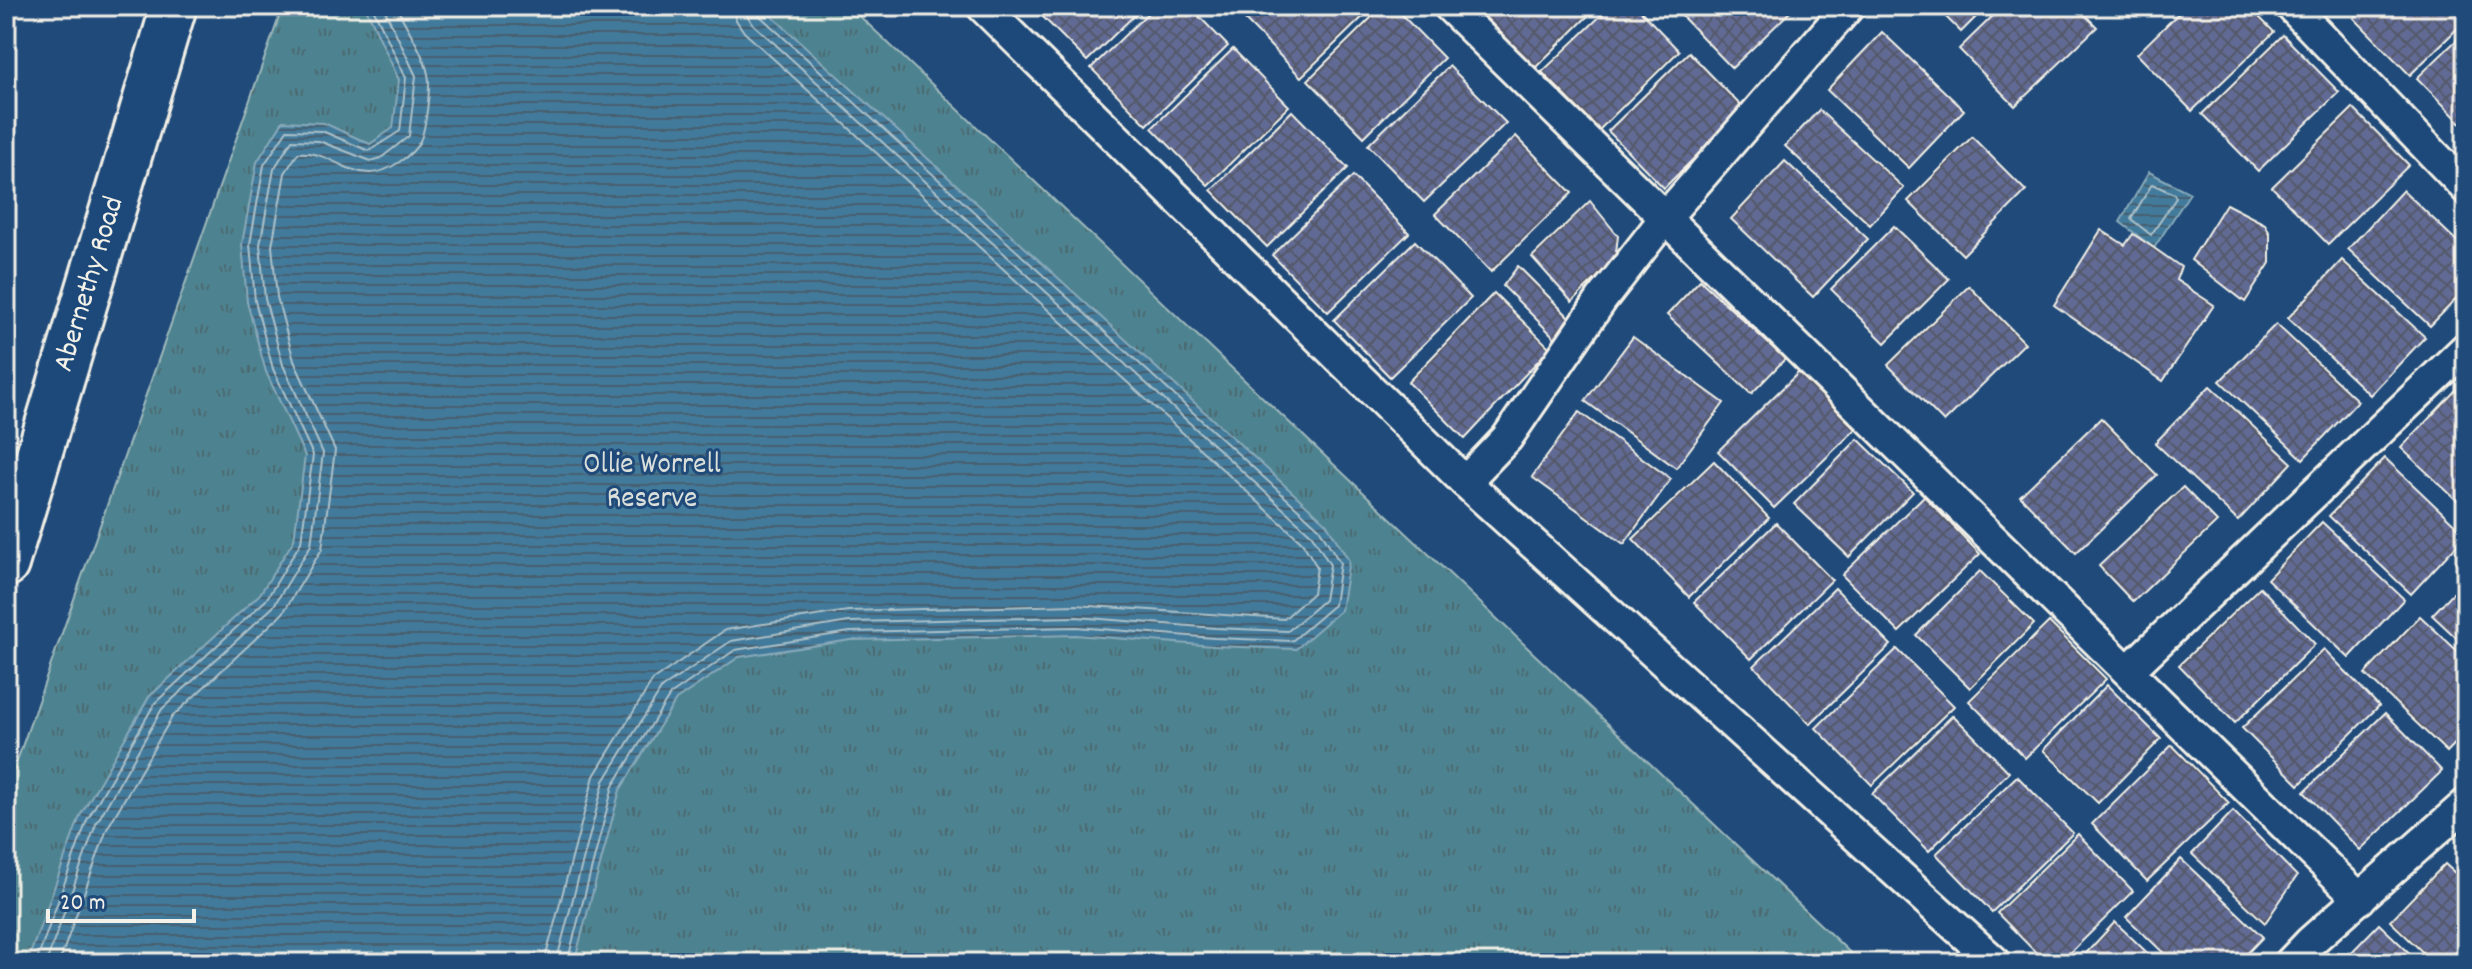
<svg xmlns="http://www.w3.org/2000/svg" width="2472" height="969" viewBox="0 0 2472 969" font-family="Dekko,sans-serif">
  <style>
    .grass { fill: url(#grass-tufts); stroke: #a1babc; stroke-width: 2 }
    .water { fill: url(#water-rules); stroke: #89aaba; stroke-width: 2 }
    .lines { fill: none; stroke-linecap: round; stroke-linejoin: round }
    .shore { stroke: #adc1c9; stroke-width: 2 }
    .building { fill: url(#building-cross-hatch); stroke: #f4f1e8; stroke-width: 2 }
    .service-casing { stroke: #f4f1e8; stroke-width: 36 }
    .secondary-casing { stroke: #f4f1e8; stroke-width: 50 }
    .service { stroke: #1f4a7a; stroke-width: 30 }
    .secondary { stroke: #1f4a7a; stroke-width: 44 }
    .labels { text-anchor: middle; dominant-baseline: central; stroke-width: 6; stroke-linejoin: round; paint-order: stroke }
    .street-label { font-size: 30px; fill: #f4f1e8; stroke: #1f4a7a }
    .park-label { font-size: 30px; fill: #dbe0db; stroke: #1f4a7a }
  </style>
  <defs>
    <pattern id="grass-tufts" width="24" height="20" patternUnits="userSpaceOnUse" patternTransform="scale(2)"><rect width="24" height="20" fill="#4e8390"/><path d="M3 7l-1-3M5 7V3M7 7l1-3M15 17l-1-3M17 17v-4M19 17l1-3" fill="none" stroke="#4c6b72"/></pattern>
    <pattern id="water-rules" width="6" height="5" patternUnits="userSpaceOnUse" patternTransform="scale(2)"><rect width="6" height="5" fill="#427a9b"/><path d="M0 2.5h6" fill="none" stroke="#466170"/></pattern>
    <pattern id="building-cross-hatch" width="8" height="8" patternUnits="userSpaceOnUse" patternTransform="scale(2)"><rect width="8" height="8" fill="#616b94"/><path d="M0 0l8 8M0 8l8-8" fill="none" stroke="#545869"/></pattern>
  </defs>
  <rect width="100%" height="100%" fill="#1f4a7a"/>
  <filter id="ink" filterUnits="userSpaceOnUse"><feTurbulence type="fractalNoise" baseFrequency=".0125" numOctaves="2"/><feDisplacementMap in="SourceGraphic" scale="16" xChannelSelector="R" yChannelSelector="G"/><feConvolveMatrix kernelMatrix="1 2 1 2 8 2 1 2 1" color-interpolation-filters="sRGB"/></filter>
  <g filter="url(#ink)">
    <path class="grass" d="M283,6H849L1861,963H6V792Z"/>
    <g class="water">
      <path d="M365,6H761L1326,523L1349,561L1341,610L1296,649L1214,646L1076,635L851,640L739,657L676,700L620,790L574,963H27L80,816L149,697L260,594L294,540L305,456L266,372L247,302L242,244L257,162L283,121L324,123L370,144L393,128L399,80Z"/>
      <path d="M2149,172L2190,193L2154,248L2120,222Z"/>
    </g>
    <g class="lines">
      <g class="shore">
        <path d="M2152,184L2174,194L2176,198L2151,235L2131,219Z"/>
        <path d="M36,963L87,820L155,703L266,600L301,542L313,455L273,369L255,301L250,244L264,165L287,130L322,131L369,151L400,131L406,78L372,6"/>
        <path d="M46,963L96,824L162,709L273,607L311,545L323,453L283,365L265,299L260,245L274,169L292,140L319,141L371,161L381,158L409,136L416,76L383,6"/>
        <path d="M59,963L107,829L172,717L283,613L322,549L335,450L294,361L277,297L272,246L285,173L298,153C325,150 343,172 369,173C385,174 413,156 420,141C426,129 431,86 428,74C423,51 406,27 396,6"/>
        <path d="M544,963L594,776L653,680L725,630L848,611L1075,605L1284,619L1313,593L1317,567L1302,542L744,32L736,20L734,6"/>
        <path d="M556,963L604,781L662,688L731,641L849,622L1076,617L1215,628L1288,631L1324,600L1330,565L1312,535L752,23L747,15L746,6"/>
        <path d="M567,963L613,786L670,695L735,650L850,632L1076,627L1214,638L1292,641L1334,605L1340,563L1319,528L759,15L756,6"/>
      </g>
    </g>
    <g class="building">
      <path d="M1032,6H1144L1087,61Z"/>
      <path d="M1155,6H1189L1228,46L1147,125L1091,68Z"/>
      <path d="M1259,6H1374L1301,77L1245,20Z"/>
      <path d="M1383,6H1393L1444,58L1364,137L1308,80Z"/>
      <path d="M1483,6H1598L1535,68L1478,10Z"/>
      <path d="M1611,6H1636L1679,51L1599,130L1542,72Z"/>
      <path d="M1681,6H1796L1732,68L1676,10Z"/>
      <path d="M1935,6H1987L1961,32Z"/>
      <path d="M2003,6H2076L2097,27L2015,106L1959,49Z"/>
      <path d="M2186,6H2248L2274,32L2192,111L2137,54Z"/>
      <path d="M2366,6H2466V20L2410,75L2354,18Z"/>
      <path d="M2466,31V128L2417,78Z"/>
      <path d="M1882,32L1964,110L1909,168L1827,90Z"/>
      <path d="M2283,35L2339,92L2258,171L2202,114Z"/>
      <path d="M1233,49L1289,106L1208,185L1152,128Z"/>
      <path d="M1689,52L1744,109L1664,188L1608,131Z"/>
      <path d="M1449,66L1506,123L1424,202L1368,145Z"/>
      <path d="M2353,108L2409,165L2328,244L2272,187Z"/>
      <path d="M1819,110L1904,188L1870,225L1785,146Z"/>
      <path d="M1292,111L1348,168L1267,247L1211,190Z"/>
      <path d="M1516,136L1572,193L1491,272L1435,214Z"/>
      <path d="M1972,137L2026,191L1963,255L1908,201Z"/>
      <path d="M1785,161L1868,239L1813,297L1731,219Z"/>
      <path d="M1353,176L1409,233L1328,312L1272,255Z"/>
      <path d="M2403,190L2466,250V289L2430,326L2348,249Z"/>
      <path d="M1590,201L1618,236L1615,260L1572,302L1532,257Z"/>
      <path d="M2226,204L2265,224L2270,234V263L2245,302L2191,260Z"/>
      <path d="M1894,226L1949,279L1885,343L1831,289Z"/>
      <path d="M2101,230L2125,245L2133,234L2154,248L2181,267L2176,280L2214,305L2163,381L2054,305Z"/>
      <path d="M1415,241L1471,298L1390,377L1334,320Z"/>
      <path d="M2342,260L2425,337L2370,395L2288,318Z"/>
      <path d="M1518,266L1569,317L1555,338L1503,286Z"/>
      <path d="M1700,280L1785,359L1751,394L1667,315Z"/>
      <path d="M1969,286L2025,343L1944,422L1888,365Z"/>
      <path d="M1494,293L1550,348L1465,439L1408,382Z"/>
      <path d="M2276,324L2358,401L2303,459L2220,381Z"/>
      <path d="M1633,337L1724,403L1676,468L1585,401Z"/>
      <path d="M1799,372L1856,429L1774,508L1718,451Z"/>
      <path d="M2210,386L2292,463L2238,521L2155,443Z"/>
      <path d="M2456,390L2466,400V509L2401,448Z"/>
      <path d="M1579,412L1671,479L1624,544L1532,477Z"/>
      <path d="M2101,418L2157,475L2076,553L2020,496Z"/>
      <path d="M1858,439L1913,492L1849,557L1794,504Z"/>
      <path d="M2385,458L2466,535L2411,594L2329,516Z"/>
      <path d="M1714,461L1769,518L1689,597L1633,539Z"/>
      <path d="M2183,487L2217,522L2133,602L2099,566Z"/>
      <path d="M1924,496L1980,554L1899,632L1842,575Z"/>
      <path d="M2322,522L2404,599L2349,658L2267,579Z"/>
      <path d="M1776,523L1832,580L1751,659L1694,602Z"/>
      <path d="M1980,571L2034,624L1970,688L1916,635Z"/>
      <path d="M2466,579V647L2432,615Z"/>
      <path d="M2260,587L2315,644L2235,723L2179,665Z"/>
      <path d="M1835,588L1891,645L1810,724L1754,666Z"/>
      <path d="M2420,616L2466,659V732L2447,752L2365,674Z"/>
      <path d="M2049,622L2106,679L2025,758L1969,701Z"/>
      <path d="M1897,649L1954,706L1872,785L1816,728Z"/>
      <path d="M2324,649L2379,706L2299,785L2242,728Z"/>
      <path d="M2107,685L2161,739L2098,803L2043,750Z"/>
      <path d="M2385,713L2442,771L2360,850L2304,792Z"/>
      <path d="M1953,715L2009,772L1929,851L1872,794Z"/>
      <path d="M2172,745L2229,803L2147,881L2092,824Z"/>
      <path d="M2017,776L2073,833L1992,912L1936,854Z"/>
      <path d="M2233,811L2297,876L2265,923L2192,854Z"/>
      <path d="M2078,834L2133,891L2060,963H2046L1997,913Z"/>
      <path d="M2181,859L2263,937L2238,963H2174L2126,917Z"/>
      <path d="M2445,864L2466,883V963H2434L2390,921Z"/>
      <path d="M2115,922L2158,963H2077Z"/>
      <path d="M2379,924L2420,963H2341Z"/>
    </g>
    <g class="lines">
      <defs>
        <g id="service">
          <path d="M982,6L1465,482L1507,438L1602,299L1665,218L1849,6"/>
          <path d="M1449,6L2360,899"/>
          <path d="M2291,6L2466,188"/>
          <path d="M1465,482L1996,963"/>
          <path d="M2128,671L2466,348"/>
          <path d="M2290,963L2310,942L2466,804"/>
        </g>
        <g id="secondary">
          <path id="s1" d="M6,564L174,6"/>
        </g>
      </defs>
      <use href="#service" class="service-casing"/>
      <use href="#secondary" class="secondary-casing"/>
      <use href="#service" class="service"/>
      <use href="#secondary" class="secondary"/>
    </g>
  </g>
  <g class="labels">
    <g class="street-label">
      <text stroke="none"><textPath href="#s1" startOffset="292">Abernethy Road</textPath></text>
    </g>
    <g class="park-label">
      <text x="652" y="466">Ollie Worrell<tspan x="652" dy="34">Reserve</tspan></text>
    </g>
  </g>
  <rect width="2472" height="969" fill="none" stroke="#1f4a7a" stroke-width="32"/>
  <rect x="16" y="16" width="2440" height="937" fill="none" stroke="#f4f1e8" stroke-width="3" filter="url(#ink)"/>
  <path d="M48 909v12h146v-12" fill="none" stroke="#f4f1e8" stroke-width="4"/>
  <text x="60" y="909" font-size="24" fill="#f4f1e8" stroke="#1f4a7a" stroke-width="6" paint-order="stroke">20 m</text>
</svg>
